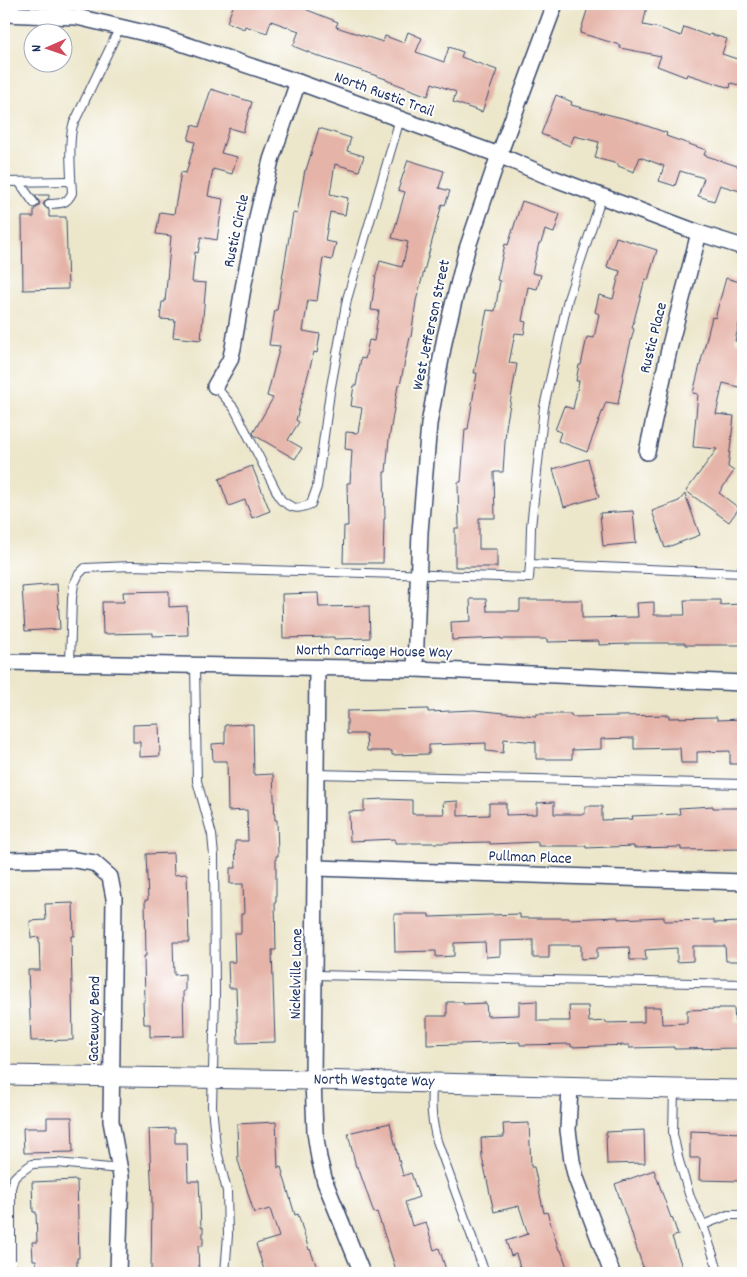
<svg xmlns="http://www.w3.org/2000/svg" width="747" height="1277" viewBox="0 0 747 1277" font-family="Dekko,sans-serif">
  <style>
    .building { fill: #e5b3a7 }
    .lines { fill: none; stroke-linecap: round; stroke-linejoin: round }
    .service-casing { stroke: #3a4a6e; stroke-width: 10 }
    .minor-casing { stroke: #3a4a6e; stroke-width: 18 }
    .tertiary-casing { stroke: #3a4a6e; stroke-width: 21 }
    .service { stroke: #fff; stroke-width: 8 }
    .minor { stroke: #fff; stroke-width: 15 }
    .tertiary { stroke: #fff; stroke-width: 19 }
    .labels { text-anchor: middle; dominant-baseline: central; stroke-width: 4; stroke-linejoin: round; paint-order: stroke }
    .street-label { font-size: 16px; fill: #1b2f5e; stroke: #fff }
  </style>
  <rect width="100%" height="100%" fill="#fff"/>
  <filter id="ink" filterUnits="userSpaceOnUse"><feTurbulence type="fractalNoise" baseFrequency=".02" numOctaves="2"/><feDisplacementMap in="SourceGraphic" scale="10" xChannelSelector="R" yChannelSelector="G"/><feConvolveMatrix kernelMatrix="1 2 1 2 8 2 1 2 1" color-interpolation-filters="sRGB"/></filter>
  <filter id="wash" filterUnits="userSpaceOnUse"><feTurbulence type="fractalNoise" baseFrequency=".0096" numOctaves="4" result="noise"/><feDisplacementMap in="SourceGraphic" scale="20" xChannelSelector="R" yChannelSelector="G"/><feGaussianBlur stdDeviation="1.12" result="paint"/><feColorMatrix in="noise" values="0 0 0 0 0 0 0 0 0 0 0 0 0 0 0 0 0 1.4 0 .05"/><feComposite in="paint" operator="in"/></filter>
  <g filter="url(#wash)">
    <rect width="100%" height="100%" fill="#ece6ca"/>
    <g id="blocks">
      <g class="building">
        <path d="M234,4H292L338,22L336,27L383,42L385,36L404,43L408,32L422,38L416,52L444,62L449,47L463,52L461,57L497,70L482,112L453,102L456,92L432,83L428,96L386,80V79L323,58L293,46L299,31L271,21L267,33L245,26L244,29L227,22Z"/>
        <path d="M589,4H636L647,6L643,25L659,28L681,36L684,27L709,36L710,34L727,39L722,54L743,61V86L731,83L730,88L687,74L686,77L657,66L661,56L620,48V45L580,33Z"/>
        <path d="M211,89L252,102L243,132L229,128L221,153L237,157L232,174L213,169L208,196L223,199L217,240L201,237L198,253L195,252L192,282L206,283L201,340L173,337L175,320L160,319L162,302H165L171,236L156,234L160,212L174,214L181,172L186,173L195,142L188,140L192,125L199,127Z"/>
        <path d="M556,95L572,102L571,105L630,120L667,133L666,136L706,150L704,155L743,168V192L720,185L714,201L698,196L704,178L680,171L675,186L659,181L664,166L640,157L634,172L618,166V164L595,158L599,142L574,136L570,146L541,134Z"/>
        <path d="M319,128L351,138L347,151L364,156L359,171L335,164L330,194L348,198L345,215L330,212L325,241L336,243L332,260L323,258L317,301L308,300L303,331L320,334L317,353L314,352L296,420L299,422L288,440L302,448L295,459L254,435L253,433L273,398L267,396L280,346L269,345L275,310H277L293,213L297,214L305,170H306Z"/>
        <path d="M408,160L444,171L439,188L450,191L445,205L442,204L416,301L411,337H410L400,385H398L389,439L386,472H384L385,519H384L383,563H343L344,526H348L347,483H350L352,450L345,449L346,432L358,433L362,408L351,406L354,385L356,386L361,358L365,359L369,340L374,341L379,311L371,310L376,275L380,261L402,267L408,242L392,238L405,192L398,190Z"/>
        <path d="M35,195H49V198L46,200L43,204L45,207L49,210V217H66L68,289L23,290L22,217H34V209L38,207L40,203Z"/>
        <path d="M522,201L560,214L554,233L545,230L541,243H539L532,273L541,275L537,289L528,287L522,321L526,322L524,334L515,333L509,363L517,364L506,427L503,472H494L495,518H479V549H497V567H455V528H459L458,482H461L465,429H468L477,373H474L487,310L495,311L500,281L497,280L505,244L508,245Z"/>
        <path d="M616,237L657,250L648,280L645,279L632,328L634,329L625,365L618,404L606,402L587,452L558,441L561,432L555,430L564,406L573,409L579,381H576L579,365H581L587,337L594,338L599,314L595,312L599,295L613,299L620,271L607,267Z"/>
        <path d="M726,278L743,283V317L741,316L735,341L743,343V369L739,387L723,383L716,414L734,416L728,467L734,471L719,493L739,508L729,522L686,491L717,449L693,447L698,394L693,393L712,317L715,318Z"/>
        <path d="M588,459L599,497L564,507L553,469Z"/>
        <path d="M252,466L270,511L252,518L245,500L229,506L219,479Z"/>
        <path d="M685,494L700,535L665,548L652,511L679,501Z"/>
        <path d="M633,511L636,543L603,546L600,513Z"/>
        <path d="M57,584L60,629L25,631L22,587Z"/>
        <path d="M169,591V607L187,606L188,635L153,636V633L103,634L102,602H124L123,592Z"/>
        <path d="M318,593L319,607L369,606L370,638L334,639V637L283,638L282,594Z"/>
        <path d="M470,599H486L487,611H520V600H582V618L638,617L637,603L654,602V615H685L684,600H720V605L743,604V645H685V643H629V644L599,645V641L547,642V639H501V638L452,640L451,622L471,621Z"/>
        <path d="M428,709V712L474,710L536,716V714H571L572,717L669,715V718L717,717V720L743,719V764H730V751L697,752V763H681L680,748L634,749V738L601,739V749L572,750V759H536V742L504,739L503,753L486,751V743L429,745V754L392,755V751H367L366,734H347V711Z"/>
        <path d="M159,724L160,756L140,757V742H133V725Z"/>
        <path d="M253,724L254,775L273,774L275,820H277L278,856H276V902H275L276,950H272L275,1042L238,1043L236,988H229L228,962H235L234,933H241V914H244L243,884H230V868H236L235,841H248L247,810L228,811L227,761H213L212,744L225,743V725Z"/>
        <path d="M385,799L412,800V814H444L443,802L458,801V816L489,815V803H506V815L537,814V803L554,802V814H585V806H602V820L633,819L632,816L680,814L679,808L713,806V808H743V849L681,850V847L634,848V846L586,848V846H538V842L490,844V842L445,843H395V839L350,841L349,812L364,811V800Z"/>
        <path d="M173,853L174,875L187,874L189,942H173L174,975L185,974V991H183L184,1036L150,1037V1024H144L143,1002H145L144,956H146L145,900H148L146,854Z"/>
        <path d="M73,903L74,936H71L73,1040L31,1041L28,970H40L39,937L31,938L30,921L46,920L45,904Z"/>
        <path d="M394,914H429V917L520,914V918H569V919L618,917V919L664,917V921L714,920V923L743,922V948H741L742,961H726L725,946H693V961L677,962V948L645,950L646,960H630L629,947L597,948V958L581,959V945H549V958H533V940L500,941V956L486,957L485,942L454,943V956L436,957V951L395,952Z"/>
        <path d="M537,1001V1021H570L569,1006H588L589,1022L606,1021V1023L644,1022V1007H661L662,1024L687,1023V1010L719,1009V1008H734L735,1022H743V1048L674,1049V1047L629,1048V1045L571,1047V1044L520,1045V1042L427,1045V1016H447V1002H463V1004L486,1003L487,1016L519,1015V1002Z"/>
        <path d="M47,1117H72L73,1152L24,1153L23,1128H47Z"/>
        <path d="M276,1122L278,1168L281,1167L295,1215L298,1214L309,1250L310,1249L319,1273H265L256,1244L279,1237L270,1209L254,1213L238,1160L237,1124Z"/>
        <path d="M390,1123L403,1176L411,1173L419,1197L405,1202L412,1226L426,1222L434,1250L439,1248L447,1273H397L377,1212L374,1213L358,1167H356L348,1133Z"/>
        <path d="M529,1123L531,1167H534L544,1213L547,1212L559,1250H561L569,1273H522L516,1254L511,1256L506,1241L528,1234L519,1206L494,1212L482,1157L481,1138L504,1137L503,1124Z"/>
        <path d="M175,1128V1143H187L188,1181H199L201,1227H203V1246H198L199,1273H151L152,1201L149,1129Z"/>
        <path d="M644,1130L645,1163L607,1164L606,1132Z"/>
        <path d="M690,1131L743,1133V1181L699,1180L700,1158H690Z"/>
        <path d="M654,1170L671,1218L672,1217L678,1235L672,1237L684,1273H645L615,1184Z"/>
        <path d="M77,1180L79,1258H77V1273H37L36,1260H33L32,1242H37L36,1212H33L32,1182Z"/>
      </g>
    </g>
  </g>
  <g filter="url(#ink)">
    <use href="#blocks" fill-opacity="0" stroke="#3a4a6e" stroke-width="1"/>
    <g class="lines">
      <defs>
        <g id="service">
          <path d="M4,182L71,181"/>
          <path d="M19,182L34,203"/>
          <path d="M602,196L568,299L544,407L531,527L530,564L742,573L743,563"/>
          <path d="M49,204C61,203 66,205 72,193C71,174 68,143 73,125L120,27"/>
          <path d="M215,386L234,408L281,500C293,509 297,510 311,504L317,487L330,392L347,299L400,119"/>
          <path d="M70,663L72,598L74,584L79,574L85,568L131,566L529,578L530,564"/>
          <path d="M195,665L197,781L212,835L214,856L215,997L212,1106L216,1147L227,1191L228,1235L225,1273"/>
          <path d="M316,774L743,784"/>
          <path d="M314,975L743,984"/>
          <path d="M432,1083C431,1106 431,1118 437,1141L485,1273"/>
          <path d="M674,1089L673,1134L679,1161L690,1197L703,1225L719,1273"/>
          <path d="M703,1225L728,1215H743"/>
          <path d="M11,1273V1188L14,1178L18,1174L32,1164L57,1163L120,1169"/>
        </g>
        <g id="minor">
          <path d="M4,14L77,17L166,38L298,82L499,155L545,175L699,233L743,247"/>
          <path d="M215,386L230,360L233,348L243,288L258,213L271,160L298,82"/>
          <path d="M647,452L670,345L699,233"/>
          <path d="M4,662L415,669L743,683"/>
          <path d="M317,668L313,1080L315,1132L319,1158L325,1182L362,1273"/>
          <path d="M415,669L420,532L429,424L445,337L467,249L499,155L555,4"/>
          <path d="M4,860L69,859L94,863L110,877L114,898L111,1121L121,1176L118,1273"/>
          <path d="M316,868L743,882"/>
          <path d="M570,1086L568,1130L572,1161L576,1178L612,1273"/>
        </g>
        <path id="tertiary" d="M4,1075L313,1080L674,1089L743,1090"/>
      </defs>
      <use href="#service" class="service-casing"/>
      <use href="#minor" class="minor-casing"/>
      <use href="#tertiary" class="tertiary-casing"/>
      <use href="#service" class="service"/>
      <use href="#minor" class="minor"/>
      <use href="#tertiary" class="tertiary"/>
    </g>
  </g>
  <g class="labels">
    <g class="street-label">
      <text transform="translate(384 95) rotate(20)">North Rustic Trail</text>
      <text transform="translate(237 231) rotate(-78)">Rustic Circle</text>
      <text transform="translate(432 325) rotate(-78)">West Jefferson Street</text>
      <text transform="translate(654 338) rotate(-76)">Rustic Place</text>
      <text transform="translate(374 652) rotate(1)">North Carriage House Way</text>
      <text transform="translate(530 858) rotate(2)">Pullman Place</text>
      <text transform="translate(297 974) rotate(-89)">Nickelville Lane</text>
      <text transform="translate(95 1019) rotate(-89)">Gateway Bend</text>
      <text transform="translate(374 1081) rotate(1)">North Westgate Way</text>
    </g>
  </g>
  <rect width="747" height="1277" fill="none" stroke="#fff" stroke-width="20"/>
  <g transform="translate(48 48) rotate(268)"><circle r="24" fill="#ffffff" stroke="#a4acbf"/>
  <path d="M0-4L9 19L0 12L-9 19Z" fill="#d1495b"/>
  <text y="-8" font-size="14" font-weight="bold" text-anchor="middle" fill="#1b2f5e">N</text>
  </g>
</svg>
